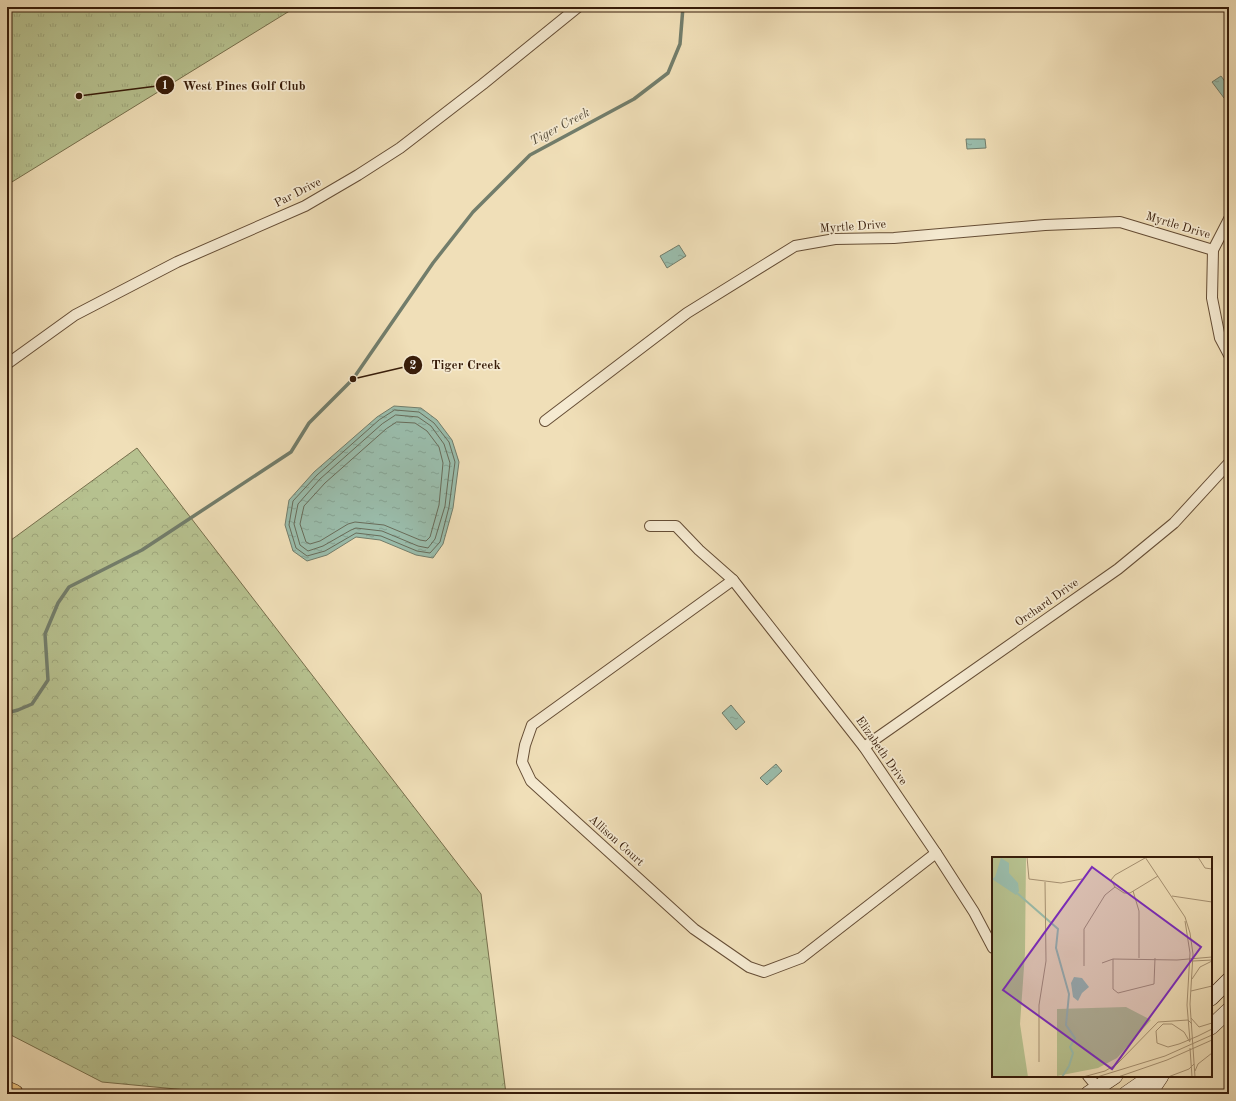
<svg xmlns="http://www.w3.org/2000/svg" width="1236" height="1101" viewBox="0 0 1236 1101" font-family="'Old Standard TT',serif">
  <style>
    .grass { fill: url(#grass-tufts); stroke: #776f4c }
    .forest { fill: url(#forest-crowns); stroke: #776f4c }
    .water { fill: url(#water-ripples); stroke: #727d6b }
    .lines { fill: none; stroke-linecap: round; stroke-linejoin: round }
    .shore { stroke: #686c5a; stroke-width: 1 }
    .stream { stroke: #727d6b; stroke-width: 3.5 }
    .minor-casing { stroke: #654d35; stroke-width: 12 }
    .secondary-casing { stroke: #371c09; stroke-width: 16 }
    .motorway-casing { stroke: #371c09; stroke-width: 20 }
    .minor { stroke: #f5ead1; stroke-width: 10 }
    .secondary { stroke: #f5ead1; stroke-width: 15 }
    .motorway { stroke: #e8c07c; stroke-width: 19 }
    .labels { text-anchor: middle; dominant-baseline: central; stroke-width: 3.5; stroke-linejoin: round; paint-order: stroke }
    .street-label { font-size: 12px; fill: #371c09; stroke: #f5ead1 }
    .water-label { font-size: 13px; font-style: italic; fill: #554c3a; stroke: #f5ead1 }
    .inset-river { fill: none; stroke: #9abdac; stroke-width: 2 }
    .inset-road { fill: none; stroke: #a69172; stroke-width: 1 }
    .view { fill: #7b2cbf; fill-opacity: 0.15; stroke: #7b2cbf; stroke-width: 2 }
    .inset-edge { fill: none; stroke: #371c09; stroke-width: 2 }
    .leader { fill: none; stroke: #371c09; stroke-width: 1.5 }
    .callout-dot { fill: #371c09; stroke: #f5ead1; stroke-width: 1.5 }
    .mark-label { font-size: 12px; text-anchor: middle; font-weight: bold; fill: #fff }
    .callout-label { font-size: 13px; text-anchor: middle; font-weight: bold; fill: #371c09; stroke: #f5ead1; stroke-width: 3.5; stroke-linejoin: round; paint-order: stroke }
  </style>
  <defs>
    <pattern id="grass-tufts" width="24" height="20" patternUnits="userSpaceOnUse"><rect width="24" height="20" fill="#b7c290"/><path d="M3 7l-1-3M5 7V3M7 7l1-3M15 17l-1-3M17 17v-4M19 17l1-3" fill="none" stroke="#9ea67b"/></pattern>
    <pattern id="forest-crowns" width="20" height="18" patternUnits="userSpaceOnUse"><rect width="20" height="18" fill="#b7c290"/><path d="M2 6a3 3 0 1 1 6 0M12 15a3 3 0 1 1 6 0" fill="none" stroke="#9ea67b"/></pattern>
    <pattern id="water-ripples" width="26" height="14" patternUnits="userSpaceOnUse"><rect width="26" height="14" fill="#9abdac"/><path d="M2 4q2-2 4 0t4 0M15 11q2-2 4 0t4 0" fill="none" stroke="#85a293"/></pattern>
  </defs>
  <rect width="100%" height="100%" fill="#f0dfb8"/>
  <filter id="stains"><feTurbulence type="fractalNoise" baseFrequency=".005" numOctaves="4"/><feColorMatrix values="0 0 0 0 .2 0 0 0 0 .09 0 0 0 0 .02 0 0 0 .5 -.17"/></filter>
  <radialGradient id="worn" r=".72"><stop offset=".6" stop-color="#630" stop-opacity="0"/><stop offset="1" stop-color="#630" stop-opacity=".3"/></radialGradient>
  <path class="grass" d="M7,7H296L7,185Z"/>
  <path class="forest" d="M137,448L481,894L506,1094H229L102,1082L7,1033V543Z"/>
  <g class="water">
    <path d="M1221,76L1229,87V94L1224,98L1212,82Z"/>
    <path d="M966,139H985L986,148L967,149Z"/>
    <path d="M679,245L686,256L667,268L660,256Z"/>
    <path d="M394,406L421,408L437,420L452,440L459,462L453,508L443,544L433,558L416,555L380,540L356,537L327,555L307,561L293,551L285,525L289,500L314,472L377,417Z"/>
    <path d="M731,705L745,722L736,730L722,713Z"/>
    <path d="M776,764L782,771L767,785L760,778Z"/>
  </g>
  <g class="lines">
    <g class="shore">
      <path d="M395,410L419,412L434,423L449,442L455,462L449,507L440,542L430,553L417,551L381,536L356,533L325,551L307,556L296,548L289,525L293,501L317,475L379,420Z"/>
      <path d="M396,415L418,417L431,426L444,444L450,463L445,506L435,539L428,548L418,546L382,531L356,528L351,530L323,546L308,551L300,545L294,524L298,504L320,479L382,424Z"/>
      <path d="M397,422L415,423L427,431L439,447L443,463L439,505L430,537L426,541L420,540L384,525L355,522L348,524L320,541L310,544L306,542L300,524L304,506L325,483L386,429Z"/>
    </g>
    <path class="stream" d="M7,713L18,710L32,704L48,680L45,634L58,603L69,587L142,550L291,452L309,423L353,379L433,263L473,212L530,155L634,99L668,73L680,44L683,7"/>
    <defs>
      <g id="minor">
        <path d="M1229,219L1213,250L1212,298L1220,338L1229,355"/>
        <path d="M7,364L75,315L177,262L305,206L358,175L400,148L483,84L578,7"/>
        <path d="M545,421L687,313L795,246L835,239L894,238L1045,225L1120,222L1213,250"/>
        <path d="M650,526H676L699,550L733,580L864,747L936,853L974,912L993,948"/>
        <path d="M733,580L532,725L525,745L522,762L531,781L694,929L749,967L764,972L801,958L936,853"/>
        <path d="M864,747L1118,569L1174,523L1229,463"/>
        <path d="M1088,1076L1098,1088"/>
      </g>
      <g id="secondary">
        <path d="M1211,998L1229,980"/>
        <path d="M1211,1027L1229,1010"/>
        <path d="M1088,1094L1115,1076"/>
        <path d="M1126,1094L1152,1076"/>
        <path d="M1149,1094L1161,1076"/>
      </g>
      <path id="motorway" d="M7,1091L14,1094"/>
    </defs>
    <use href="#minor" class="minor-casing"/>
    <use href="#secondary" class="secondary-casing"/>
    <use href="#motorway" class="motorway-casing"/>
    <use href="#minor" class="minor"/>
    <use href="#secondary" class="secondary"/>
    <use href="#motorway" class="motorway"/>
  </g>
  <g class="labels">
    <g class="street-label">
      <text transform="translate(298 193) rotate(-27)">Par Drive</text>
      <text transform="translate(1178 226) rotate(17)">Myrtle Drive</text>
      <text transform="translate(853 227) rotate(-4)">Myrtle Drive</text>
      <text transform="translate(1047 603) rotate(-35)">Orchard Drive</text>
      <text transform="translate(881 751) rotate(55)">Elizabeth Drive</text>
      <text transform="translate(616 841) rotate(42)">Allison Court</text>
    </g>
    <g class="water-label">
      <text transform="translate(560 127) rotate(-28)">Tiger Creek</text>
    </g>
  </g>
  <g transform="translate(992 857)">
    <rect width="220" height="220" fill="#f0dfb8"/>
    <path d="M0,0H34L33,96L28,167L36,220H0Z" fill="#b7c290"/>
    <path d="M134,150L159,163L125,201L106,211L65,219V152Z" fill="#b7c290"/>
    <path d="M9,1L17,6V16L26,26L27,34L24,38L0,22L3,20ZM82,120L90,121L97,130L90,136L86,144L81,140L79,126Z" fill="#9abdac"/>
    <path class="inset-river" d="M25,36L66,72L64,91L77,137L74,168L83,181L78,190L81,196L77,209L70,220"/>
    <path class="inset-road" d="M35,0L37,22L69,26L90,22M153,0L193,60L198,76L201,97L198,147L203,220M206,0L213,11L220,12M153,1L123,18L119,23L123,30L132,36H138L166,19M141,34L147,54V101M180,39L220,45M193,64L198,96L195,148L198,184M121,102V132L126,136L162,127L163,101M201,104L220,103M110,106L121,102L185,103L220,100M92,109V72L113,38L123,30M200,122L208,110L220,104M199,134L220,129M199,161L207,170L220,166M198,185L196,182L195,180L192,175L180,167H171L164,174L165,186L176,190L187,187L192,185L206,179L220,172M198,191L200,220M47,205V148L54,104L53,25M203,214L206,207L220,196M91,220L113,214L125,207L166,165L196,163L200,167M105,220L173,199L220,178M126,220L175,203L220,183M176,220L197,212L202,207"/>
    <path class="view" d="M100,10L209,90L120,212L11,133Z"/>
    <rect width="220" height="220" class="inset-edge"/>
  </g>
  <path class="leader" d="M79 96L165 85M353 379L413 365"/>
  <g class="callout-dot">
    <circle cx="79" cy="96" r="4"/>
    <circle cx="353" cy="379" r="4"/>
    <circle cx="165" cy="85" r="10"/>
    <circle cx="413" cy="365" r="10"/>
  </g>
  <g class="mark-label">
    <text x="165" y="89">1</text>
    <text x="413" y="369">2</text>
  </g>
  <g class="callout-label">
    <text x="244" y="90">West Pines Golf Club</text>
    <text x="466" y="369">Tiger Creek</text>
  </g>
  <rect width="1236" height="1101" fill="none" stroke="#f0dfb8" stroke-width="24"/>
  <rect x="8" y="8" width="1220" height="1085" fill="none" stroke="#371c09" stroke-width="2"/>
  <rect x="12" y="12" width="1212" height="1077" fill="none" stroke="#371c09"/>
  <rect width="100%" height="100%" filter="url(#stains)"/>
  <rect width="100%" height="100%" fill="url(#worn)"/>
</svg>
